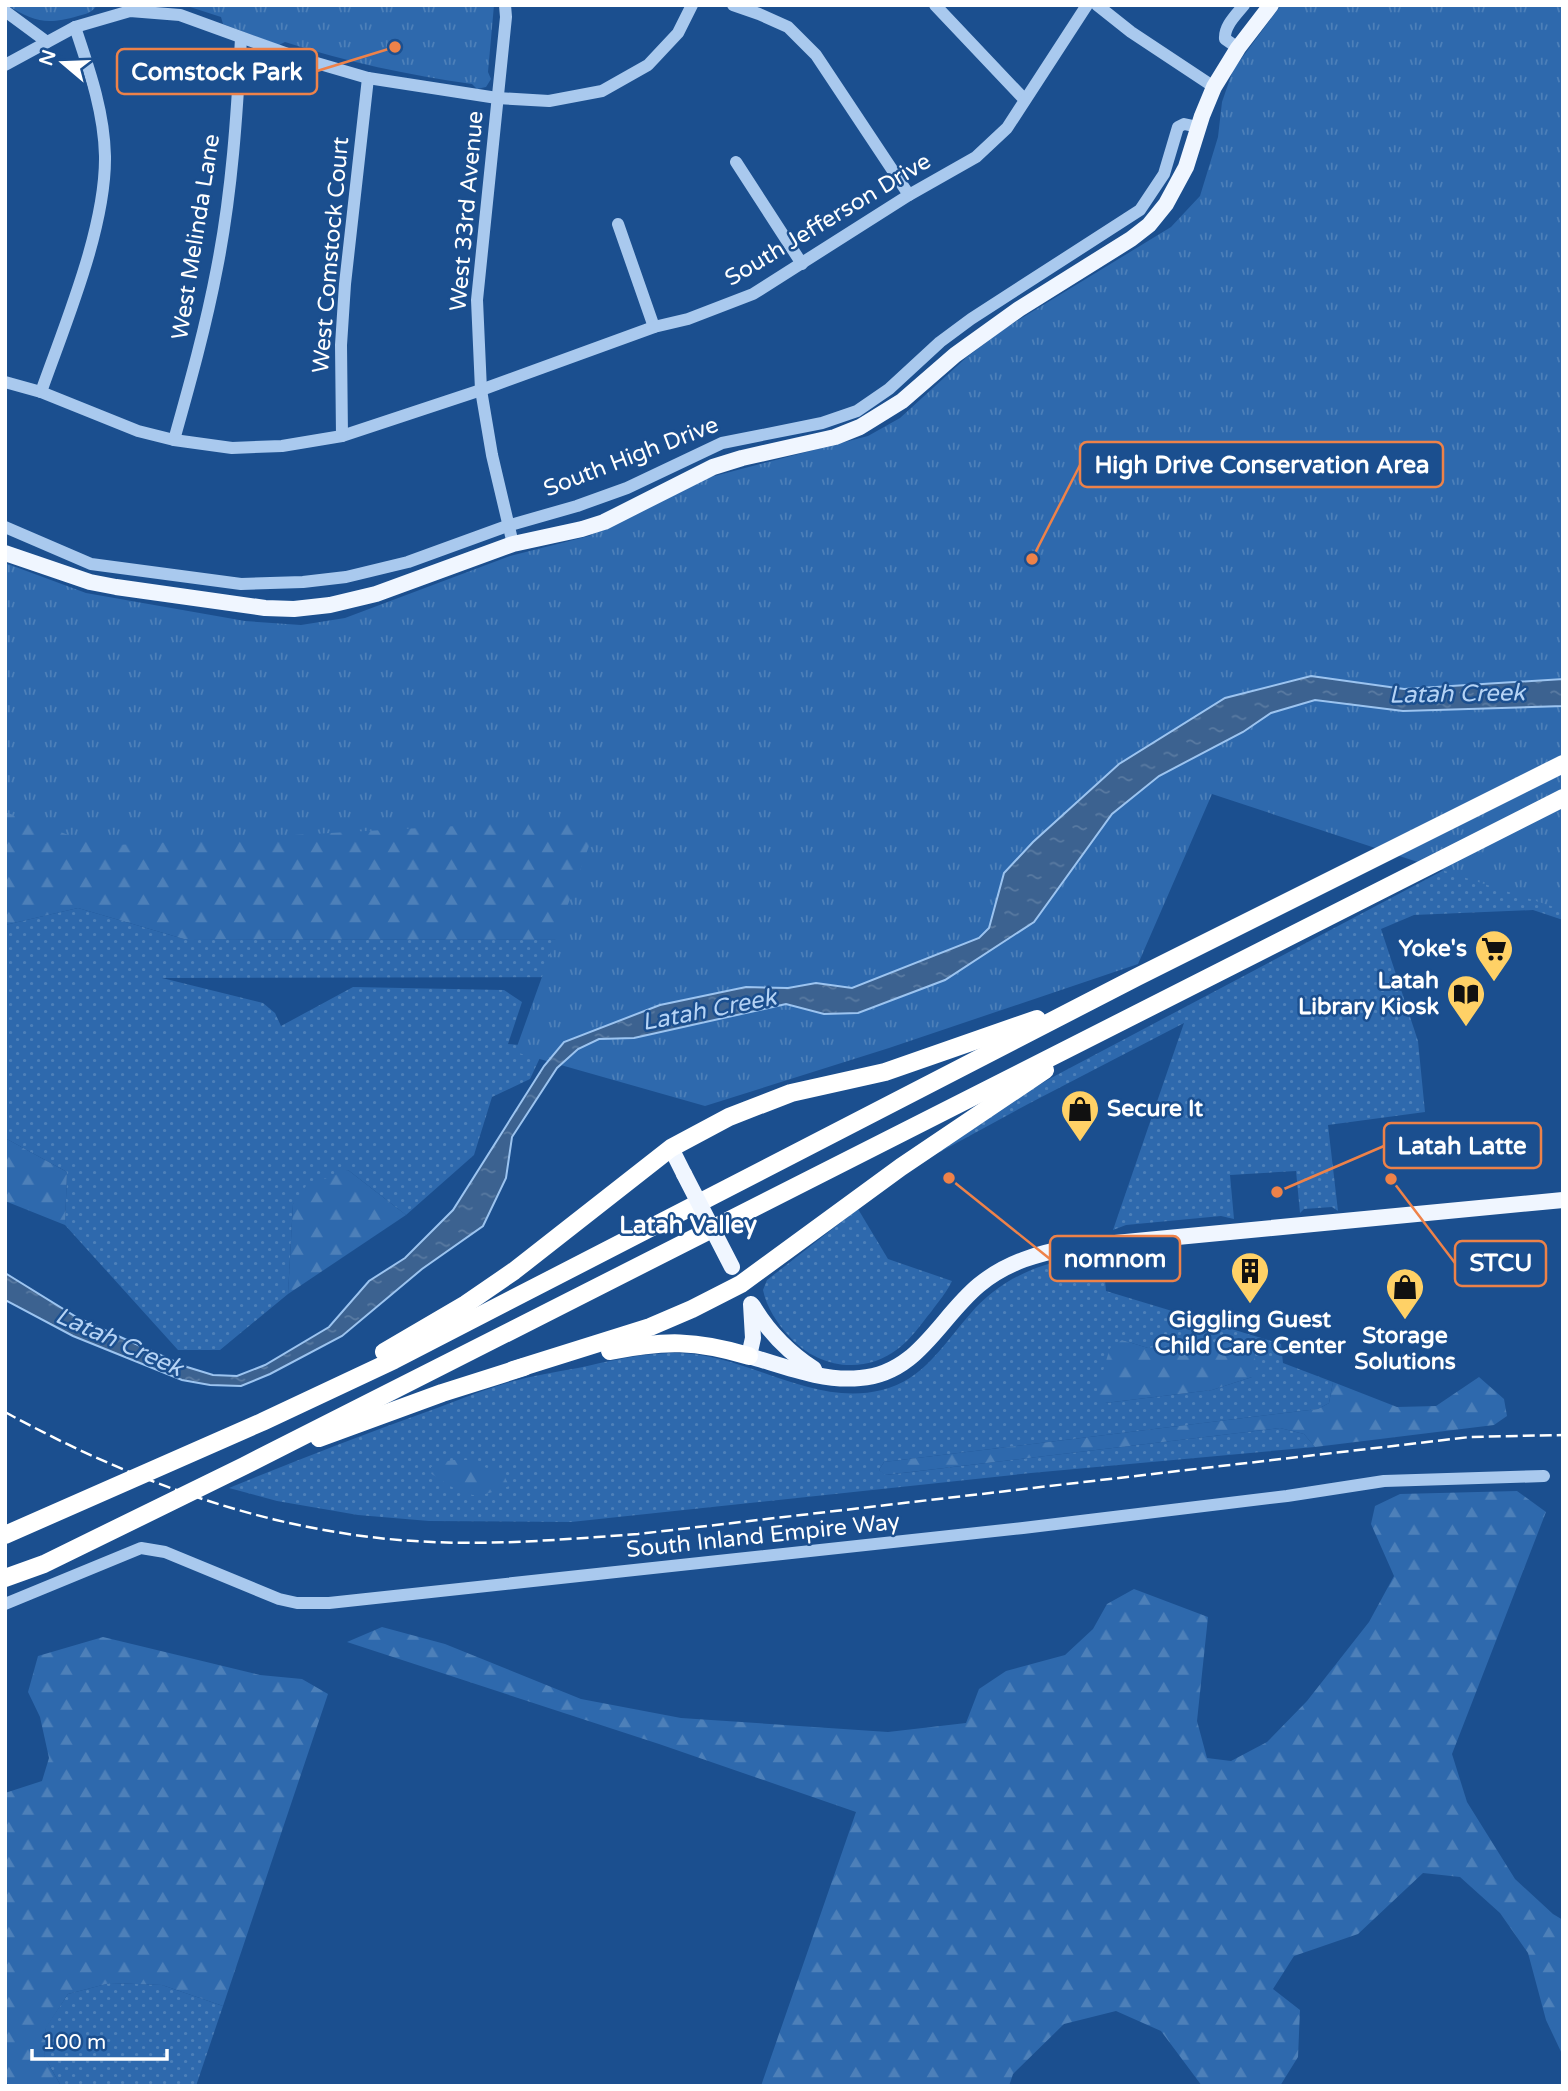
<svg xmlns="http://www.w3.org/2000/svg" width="1568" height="2091" viewBox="0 0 1568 2091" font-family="'Varela Round',sans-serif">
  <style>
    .grass { fill: url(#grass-dots); fill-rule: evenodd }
    .forest { fill: url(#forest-firs) }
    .park { fill: url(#park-tufts) }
    .water { fill: url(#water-ripples); stroke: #9cc4f0; stroke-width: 2 }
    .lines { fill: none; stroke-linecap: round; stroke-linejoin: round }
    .minor { stroke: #a9c9ee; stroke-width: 12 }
    .major { stroke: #f0f6ff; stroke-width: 16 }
    .highway { stroke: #fff; stroke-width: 18 }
    .rail { stroke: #fff; stroke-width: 2.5; stroke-dasharray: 12 5; stroke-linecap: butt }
    .major-bridge { stroke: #f0f6ff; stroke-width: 16 }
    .labels { text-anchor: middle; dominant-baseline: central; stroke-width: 5; stroke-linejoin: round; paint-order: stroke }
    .street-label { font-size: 23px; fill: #fff; stroke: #1b4f8f }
    .poi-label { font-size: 23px; font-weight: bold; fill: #fff; stroke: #1b4f8f; text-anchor: end }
    .water-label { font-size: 24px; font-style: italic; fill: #b5d3f5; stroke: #1b4f8f }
    .neighbourhood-label { font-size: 24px; font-weight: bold; fill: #fff; stroke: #1b4f8f }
    .leader { fill: none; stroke: #ee8249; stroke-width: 2.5 }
    .callout-dot { fill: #ee8249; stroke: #1b4f8f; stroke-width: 2.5 }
    .callout { fill: #1b4f8f; stroke: #ee8249; stroke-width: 2.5 }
    .callout-label { font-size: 24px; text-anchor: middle; font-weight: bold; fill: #fff }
  </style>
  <defs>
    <pattern id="grass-dots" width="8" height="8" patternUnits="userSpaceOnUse" patternTransform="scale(1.75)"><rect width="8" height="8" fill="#2e69ad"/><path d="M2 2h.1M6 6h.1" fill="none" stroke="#4d80b9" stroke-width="1.8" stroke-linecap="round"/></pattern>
    <pattern id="forest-firs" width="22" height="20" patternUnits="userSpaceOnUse" patternTransform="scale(1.75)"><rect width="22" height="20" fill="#2e69ad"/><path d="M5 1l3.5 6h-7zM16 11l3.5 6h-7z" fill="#4d80b9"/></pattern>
    <pattern id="park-tufts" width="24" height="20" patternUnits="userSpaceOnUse" patternTransform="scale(1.75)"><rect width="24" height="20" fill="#2e69ad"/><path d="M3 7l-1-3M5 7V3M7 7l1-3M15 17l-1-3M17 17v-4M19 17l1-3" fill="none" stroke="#4d80b9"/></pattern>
    <pattern id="water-ripples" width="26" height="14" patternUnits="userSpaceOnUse" patternTransform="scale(1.75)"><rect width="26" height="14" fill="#3c6290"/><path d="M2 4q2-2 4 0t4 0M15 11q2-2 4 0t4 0" fill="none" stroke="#597aa1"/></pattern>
  </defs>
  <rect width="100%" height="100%" fill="#1b4f8f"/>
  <g class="grass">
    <path d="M1563,807V920L1533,910L1414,915L1381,929L1418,1041L1425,1112L1328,1125L1338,1211L1332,1207L1304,1209L1300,1213L1296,1171L1230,1175L1234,1219L1221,1216L1126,1225L1113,1230L1184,1023L1030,1103L916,1165L992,1112L1051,1078Z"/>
    <path d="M78,908L184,939L629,940L627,977L162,978L263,1003L275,1013L281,1026L353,987L504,990L522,1002L508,1044L545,1047L530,1079L492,1097L474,1155L406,1215L348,1170L293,1204L288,1294L220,1350H178L65,1225L67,1172L5,1138V925Z"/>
    <path d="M858,1209L888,1259L952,1281C947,1292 938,1302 931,1312C921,1324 911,1339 899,1348C864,1376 817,1368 789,1336C778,1325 766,1306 763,1290L767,1280Z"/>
    <path d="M1103,1258L1106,1291L1281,1344L1283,1363L1333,1382L1329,1403L1318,1409L884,1462L879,1470L886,1475L1280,1428L1304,1434L1315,1447L1031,1473L571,1522L429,1521L358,1515L277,1501L229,1488C294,1461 360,1436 426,1412C454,1402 482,1390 510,1382C532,1376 555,1372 578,1368C609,1361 639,1354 671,1353C743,1350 809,1408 882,1390C924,1380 944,1343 971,1313C995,1285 1030,1266 1066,1260C1078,1258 1091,1259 1103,1258ZM1122,1340L1148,1348L1229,1343L1252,1377L1212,1390L1105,1403Z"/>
    <path d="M110,1983L162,1985L223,2006L196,2086H61L44,2056L46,2027L68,1994Z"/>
  </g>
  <g class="forest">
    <path d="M5,565L86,595L608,732L629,940L184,939L78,908L5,925Z"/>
    <path d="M5,1138L67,1172L65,1225L5,1201Z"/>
    <path d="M348,1170L406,1215L288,1294L293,1204L306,1186Z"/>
    <path d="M1122,1340L1148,1348L1229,1343L1253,1352L1257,1366L1252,1377L1212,1390L1105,1403L1096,1394L1110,1348Z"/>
    <path d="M1479,1377L1504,1399L1507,1416L1494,1425L1315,1447L1304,1434L1280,1428L885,1475L879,1470L884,1462L1318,1409L1329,1403L1333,1382L1397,1407L1436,1406Z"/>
    <path d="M451,1460H467L504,1475L509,1486C469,1502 466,1496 430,1473L431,1467Z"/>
    <path d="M1517,1491L1546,1512L1452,1754L1467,1802L1515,1879L1553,1914L1563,1920V2056L1546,2020L1528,1953L1500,1913L1460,1877L1423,1873L1358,1934L1294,1956L1273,1989L1300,2010L1298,2057L1280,2086H1202L1161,2031L1116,2011L1064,2024L1013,2074L1009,2086H761L856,1812L659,1744L347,1642L382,1627L445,1644L581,1699L681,1718L888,1732L966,1723L979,1689L1006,1671L1065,1655L1093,1629L1107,1604L1134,1589L1208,1617L1197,1721L1207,1758L1231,1761L1267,1742L1307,1701L1369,1622L1394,1576L1371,1524L1375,1506L1400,1494Z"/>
    <path d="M103,1637L260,1675L302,1679L328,1694L223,2006L162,1985L110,1983L68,1994L46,2028L44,2056L61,2086H10L5,2081V1793L42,1781L49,1758L40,1717L28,1692L38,1656Z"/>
  </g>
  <g class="park">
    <path d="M7,5H97C92,13 86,14 78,16C47,25 34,22 7,5Z"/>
    <path d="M184,5H494L488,72L491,79L486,87L477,89L472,84C408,75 347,62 285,42L279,45L223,24L221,17Z"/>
    <path d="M1281,5H1563V910L1212,794L1138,964L889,1048L705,1106L515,1052L599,818L99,846L5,812V563L86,593L245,621L301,625L345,618L510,556L589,536L703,479L868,436L900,418L968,356L1007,327L1171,227L1200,196L1218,137L1222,102L1233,70Z"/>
  </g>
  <path class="water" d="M1311,676L1404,689L1563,679V706L1403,711L1315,700L1271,713L1243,732L1159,776L1112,814L1034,922L945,980L858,1013L824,1014L786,1004L634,1038L599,1039L578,1049L557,1068L512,1137L506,1178L483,1226L422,1269L342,1336L270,1374L241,1386L210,1385L182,1380L73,1336L5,1300V1273L78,1318L187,1367L213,1375L237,1376L265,1365L329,1327L369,1281L405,1258L453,1210L544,1066L564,1042L660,1005L746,987L788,988L816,983L852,988L979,938L989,928L1004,873L1033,842L1119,764L1225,698Z"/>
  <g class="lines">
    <g class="minor">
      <path d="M505,5L506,17L477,300L481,390L492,455L513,544"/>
      <path d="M733,5L759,14L788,27L816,55L909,195"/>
      <path d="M935,5L1024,99"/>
      <path d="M1097,5L1131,32L1214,87"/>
      <path d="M5,11L47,42"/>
      <path d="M1238,48L1225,39C1224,26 1236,15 1244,5"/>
      <path d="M5,65L75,27L130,11L180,15L296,57L368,78L497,98L549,101L602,91L648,65L678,33L692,5"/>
      <path d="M736,162L802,264"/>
      <path d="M618,224L654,327"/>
      <path d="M5,382L41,392L138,431L174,440L232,448L282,446L342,436L481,390L654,327L688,319L753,294L909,195L976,157L1007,128L1087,5"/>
      <path d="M41,392C65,324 106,228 105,156C104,111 89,69 75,27"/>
      <path d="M342,436L341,345L345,284L368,78"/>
      <path d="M174,440C190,383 206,326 217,268C232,192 237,114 241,38"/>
      <path d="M5,527L91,564L241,584L303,582L346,577L408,562L507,526L577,506L627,488L722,443L822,423L857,411L889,389L940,342L971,319L1140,210L1164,174L1178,127L1184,124L1198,127"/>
      <path d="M5,1604L141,1548L165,1552L279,1599L297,1603H329L1023,1528L1287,1496L1384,1481L1544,1476"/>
    </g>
    <g class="major">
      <path d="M5,553L90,582L116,587L265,608L294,609L330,605L376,594L513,544L582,529L604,522L713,467L742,458L835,437L860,427L902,401L955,355L1019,309L1131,239L1149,225L1166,204L1186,167L1202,116L1214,87L1238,48L1271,5"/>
      <path d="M671,1148L684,1174"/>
      <path d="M751,1304L753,1338L749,1356C784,1366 823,1382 860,1378C918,1374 939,1318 979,1285C1007,1262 1039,1253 1073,1247L1563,1200"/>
      <path d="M753,1306C769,1333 788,1352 814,1369"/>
    </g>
    <g class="highway">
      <path d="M610,1351C664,1340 696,1340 749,1356"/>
      <path d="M384,1352L466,1304L514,1271L671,1148L729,1117L791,1093L885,1072L1037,1019"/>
      <path d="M513,1370L650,1327L692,1309L741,1284L901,1167L1045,1070"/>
      <path d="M319,1438L442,1393L524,1367"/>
      <path d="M5,1535L262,1422L394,1360L1137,977L1563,764"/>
      <path d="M5,1578L44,1564L244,1466L1563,798"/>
    </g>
    <path class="rail" d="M5,1412C136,1484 281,1536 432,1542C501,1545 570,1539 638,1534L1470,1437L1563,1435"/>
    <path class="major-bridge" d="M684,1174L732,1267"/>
  </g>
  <defs>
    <symbol id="supermarket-pin" viewBox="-11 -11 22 30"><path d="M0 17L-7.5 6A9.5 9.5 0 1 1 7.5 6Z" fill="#ffd166" stroke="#1b4f8f"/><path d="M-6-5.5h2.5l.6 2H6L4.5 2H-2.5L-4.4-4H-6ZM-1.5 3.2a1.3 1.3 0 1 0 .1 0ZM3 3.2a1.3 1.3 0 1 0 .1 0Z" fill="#111"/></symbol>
    <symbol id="library-pin" viewBox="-11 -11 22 30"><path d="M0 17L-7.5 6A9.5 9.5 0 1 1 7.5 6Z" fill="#ffd166" stroke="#1b4f8f"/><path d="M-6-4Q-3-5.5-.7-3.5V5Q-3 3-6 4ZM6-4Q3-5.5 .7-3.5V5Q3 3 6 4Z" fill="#111"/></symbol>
    <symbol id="shop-pin" viewBox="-11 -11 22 30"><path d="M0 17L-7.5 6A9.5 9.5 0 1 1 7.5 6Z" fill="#ffd166" stroke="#1b4f8f"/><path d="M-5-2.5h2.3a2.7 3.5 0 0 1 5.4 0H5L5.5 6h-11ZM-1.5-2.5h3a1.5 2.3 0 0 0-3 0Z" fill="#111"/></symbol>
    <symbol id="building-pin" viewBox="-11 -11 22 30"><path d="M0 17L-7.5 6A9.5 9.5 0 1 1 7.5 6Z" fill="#ffd166" stroke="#1b4f8f"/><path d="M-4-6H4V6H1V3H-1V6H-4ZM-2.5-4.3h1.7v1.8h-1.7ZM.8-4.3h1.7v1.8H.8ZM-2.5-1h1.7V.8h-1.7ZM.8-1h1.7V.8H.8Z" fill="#111"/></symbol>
  </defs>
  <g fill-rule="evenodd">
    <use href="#supermarket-pin" x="1472" y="927" width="44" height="60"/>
    <use href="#library-pin" x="1444" y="972" width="44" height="60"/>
    <use href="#shop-pin" x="1058" y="1087" width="44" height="60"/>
    <use href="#building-pin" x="1228" y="1249" width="44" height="60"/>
    <use href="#shop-pin" x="1383" y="1265" width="44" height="60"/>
  </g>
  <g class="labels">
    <g class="street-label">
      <text transform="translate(467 211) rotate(-85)">West 33rd Avenue</text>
      <text transform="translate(828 220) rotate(-31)">South Jefferson Drive</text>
      <text transform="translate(196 237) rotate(-81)">West Melinda Lane</text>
      <text transform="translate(331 255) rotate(-85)">West Comstock Court</text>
      <text transform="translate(631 457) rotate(-21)">South High Drive</text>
      <text transform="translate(763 1536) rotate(-6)">South Inland Empire Way</text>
    </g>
    <g class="poi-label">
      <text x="1467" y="949">Yoke's</text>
      <text x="1439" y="981">Latah<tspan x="1439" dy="26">Library Kiosk</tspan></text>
      <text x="1107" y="1109" text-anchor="start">Secure It</text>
      <text x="1250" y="1320" text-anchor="middle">Giggling Guest<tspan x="1250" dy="26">Child Care Center</tspan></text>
      <text x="1405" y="1336" text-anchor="middle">Storage<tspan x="1405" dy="26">Solutions</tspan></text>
    </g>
    <g class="water-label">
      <text transform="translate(1457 694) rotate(-1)">Latah Creek</text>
      <text transform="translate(709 1010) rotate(-11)">Latah Creek</text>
      <text transform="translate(119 1342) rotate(24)">Latah Creek</text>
    </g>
    <g class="neighbourhood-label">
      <text x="688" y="1225">Latah Valley</text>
    </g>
  </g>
  <path class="leader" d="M395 47L317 71M1032 559L1080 465M1277 1192L1384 1146M949 1178L1050 1259M1391 1179L1455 1263"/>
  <g class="callout-dot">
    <circle cx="395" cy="47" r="7"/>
    <circle cx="1032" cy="559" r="7"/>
    <circle cx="1277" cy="1192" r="7"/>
    <circle cx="949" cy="1178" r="7"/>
    <circle cx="1391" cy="1179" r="7"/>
  </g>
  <g class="callout">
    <rect x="117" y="49" width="200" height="45" rx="7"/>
    <rect x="1080" y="442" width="363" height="45" rx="7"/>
    <rect x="1384" y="1123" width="157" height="45" rx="7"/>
    <rect x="1050" y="1236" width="130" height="45" rx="7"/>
    <rect x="1455" y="1241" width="91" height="45" rx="7"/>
  </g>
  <g class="callout-label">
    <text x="217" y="80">Comstock Park</text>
    <text x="1262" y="473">High Drive Conservation Area</text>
    <text x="1462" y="1154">Latah Latte</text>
    <text x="1115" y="1267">nomnom</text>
    <text x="1501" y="1271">STCU</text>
  </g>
  <rect width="1568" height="2091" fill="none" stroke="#ffffff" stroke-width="14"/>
  <g transform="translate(63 63) rotate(289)" stroke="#1b4f8f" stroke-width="5" paint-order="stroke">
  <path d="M0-5L12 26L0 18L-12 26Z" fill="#ffffff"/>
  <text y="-10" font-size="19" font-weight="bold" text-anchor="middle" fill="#ffffff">N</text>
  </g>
  <path d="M32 2049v10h135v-10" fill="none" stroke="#ffffff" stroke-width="3.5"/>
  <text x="42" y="2049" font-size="21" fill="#ffffff" stroke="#1b4f8f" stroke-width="5" paint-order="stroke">100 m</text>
</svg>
